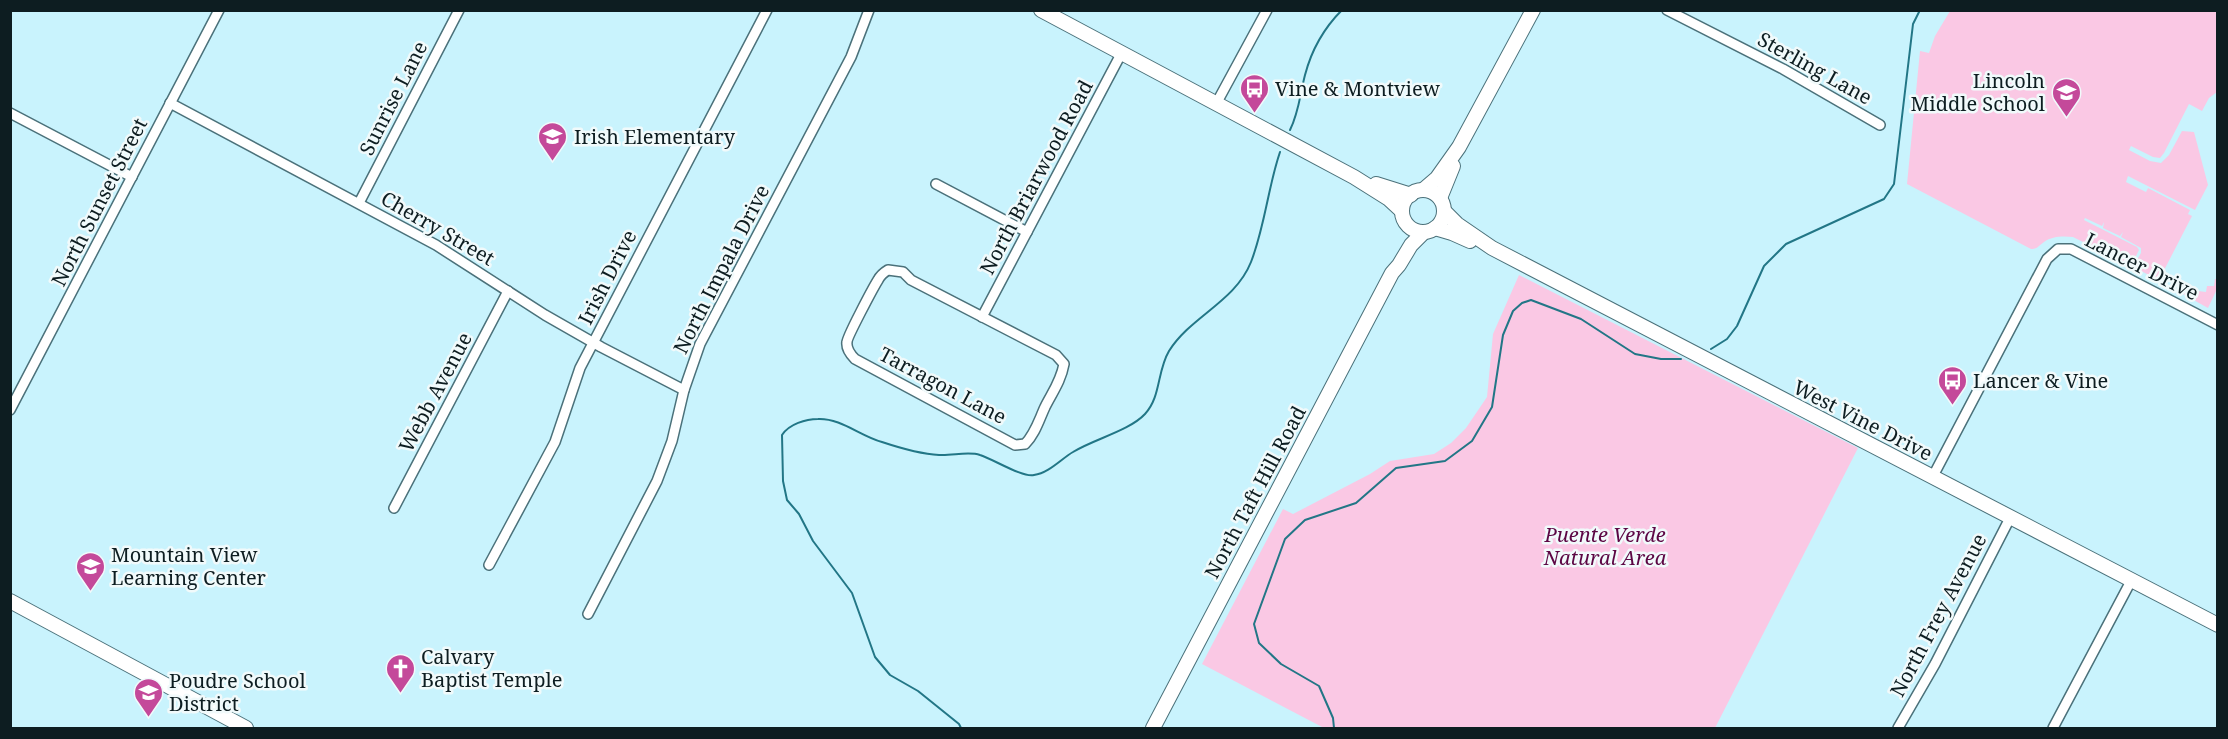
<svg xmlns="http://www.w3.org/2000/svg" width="2228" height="739" viewBox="0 0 2228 739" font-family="'Noto Serif',serif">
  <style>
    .green { fill: #fac8e4 }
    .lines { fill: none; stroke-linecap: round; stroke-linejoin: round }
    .stream { stroke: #227686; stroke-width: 2 }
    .street-casing { stroke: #4b717a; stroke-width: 12 }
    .secondary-casing { stroke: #4b717a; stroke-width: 16 }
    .street { stroke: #fff; stroke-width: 9 }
    .secondary { stroke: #fff; stroke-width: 14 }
    .labels { text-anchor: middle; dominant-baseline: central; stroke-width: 5; stroke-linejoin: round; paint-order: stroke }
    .street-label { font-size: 20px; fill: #0d1d21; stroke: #f1fafb }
    .poi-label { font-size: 20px; fill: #0d1d21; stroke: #f1fafb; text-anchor: start }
    .park-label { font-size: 20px; font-style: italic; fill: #5c0644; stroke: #f1fafb }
  </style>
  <rect width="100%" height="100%" fill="#c9f3fd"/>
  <g class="green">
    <path d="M2095,11H2217V92L2209,98L2202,111L2189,104L2164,153L2160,158L2153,157L2131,146L2129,150L2150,161L2161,163L2169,155L2182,131L2194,132L2208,185L2195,210L2128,176L2126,182L2146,192L2148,188L2190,210L2188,214L2192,216L2159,280L2133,267L2141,253V248L2121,237L2123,232L2120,236L2103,228L2104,222L2102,226L2085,218L2084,220L2137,247L2139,250L2131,266L2073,237C2063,236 2052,236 2044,242C2038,246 2038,249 2031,249L1907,184L1920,51L1929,53L1935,36L1950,11Z"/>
    <path d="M1519,275L1858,448L1715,728H1324L1202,664L1283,509L1293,514L1370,474L1390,461L1434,454L1451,443L1466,428L1487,397L1493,334Z"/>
    <path d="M2215,279H2217V289L2208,308L2181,293L2182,289L2206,292L2207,286H2214Z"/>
  </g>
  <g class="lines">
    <g class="stream">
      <path d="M1290,130C1299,112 1300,94 1305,75C1311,52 1324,28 1342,10"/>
      <path d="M1711,349L1727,339L1737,326L1764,266L1786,244L1884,199L1894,184L1913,24L1920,10"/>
      <path d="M961,728L959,724L918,691L890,675L875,657L852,593L813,541L799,514L787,500L783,481L782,435C789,424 806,419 818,419C841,418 860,436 882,442C900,448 920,454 939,455C952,456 968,451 980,455C993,459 1023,478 1034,475C1049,473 1061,459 1073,452C1094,439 1129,431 1145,414C1161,397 1157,371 1169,351C1191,316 1235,302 1251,262C1265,226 1268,187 1280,152"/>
      <path d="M1334,728L1333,718L1319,686L1281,664L1259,643L1254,624L1285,539L1305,520L1356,503L1396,468L1445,461L1472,441L1492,407L1503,335L1513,311L1522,303L1531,300L1581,319L1635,354L1661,359H1681"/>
    </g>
    <defs>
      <g id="street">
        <path d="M1667,10L1783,69L1880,125"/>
        <path d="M170,103L436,245L545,315L601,347L684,390"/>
        <path d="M1216,104L1267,10"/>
        <path d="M10,113L132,177"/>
        <path d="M936,184L1027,232"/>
        <path d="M359,203L459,10"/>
        <path d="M888,270L903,272L911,280L1056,355L1064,364C1061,381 1052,393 1045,407C1039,420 1035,434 1025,444L1015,445L855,359C850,354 846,349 847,342C847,337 873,288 878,280C880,276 883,273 888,270Z"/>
        <path d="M982,317L1121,54"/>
        <path d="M10,410L219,10"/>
        <path d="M1932,478L2047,259L2058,249H2071L2218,325"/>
        <path d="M394,508L508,291"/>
        <path d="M489,565L555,442L580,368L767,10"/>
        <path d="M588,614L657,481L672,441L684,390L700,344L851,57L869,10"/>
        <path d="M1898,728L1935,664L2010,518"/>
        <path d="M2053,728L2131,581"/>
      </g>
      <g id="secondary">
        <path d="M1041,10L1354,177L1389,199L1402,211"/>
        <path d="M1376,184L1411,195"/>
        <path d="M1423,190L1437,178L1459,147L1533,10"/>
        <circle cx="1423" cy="211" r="21"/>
        <path d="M1440,198L1453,166"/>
        <path d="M1444,211L1457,224L1492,248L2218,625"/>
        <path d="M1435,228L1452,233L1470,241"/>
        <path d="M10,601L246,728"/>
        <path d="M1153,728L1392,273L1399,265L1411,245L1424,232"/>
      </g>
    </defs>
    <use href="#street" class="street-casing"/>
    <use href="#secondary" class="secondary-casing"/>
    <use href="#street" class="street"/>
    <use href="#secondary" class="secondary"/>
  </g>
  <defs>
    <symbol id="bus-pin" viewBox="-11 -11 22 30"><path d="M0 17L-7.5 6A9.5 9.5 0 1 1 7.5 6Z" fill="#c4499a" stroke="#f1fafb"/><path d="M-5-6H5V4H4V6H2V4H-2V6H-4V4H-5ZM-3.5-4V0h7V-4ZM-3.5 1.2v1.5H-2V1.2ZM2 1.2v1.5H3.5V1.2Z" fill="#fff"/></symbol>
    <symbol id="school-pin" viewBox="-11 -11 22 30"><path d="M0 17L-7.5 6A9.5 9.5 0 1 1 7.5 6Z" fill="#c4499a" stroke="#f1fafb"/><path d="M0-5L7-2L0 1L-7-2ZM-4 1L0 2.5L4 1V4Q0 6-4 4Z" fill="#fff"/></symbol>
    <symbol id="church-pin" viewBox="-11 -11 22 30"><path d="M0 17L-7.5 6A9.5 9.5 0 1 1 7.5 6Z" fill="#c4499a" stroke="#f1fafb"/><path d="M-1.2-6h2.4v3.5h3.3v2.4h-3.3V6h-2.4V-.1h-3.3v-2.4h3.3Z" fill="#fff"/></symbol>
  </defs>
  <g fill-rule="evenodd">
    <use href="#bus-pin" x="1238" y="72" width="33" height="45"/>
    <use href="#school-pin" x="2050" y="76" width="33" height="45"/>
    <use href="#school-pin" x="536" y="120" width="33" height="45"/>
    <use href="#bus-pin" x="1936" y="364" width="33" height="45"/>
    <use href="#school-pin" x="74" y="550" width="33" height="45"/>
    <use href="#church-pin" x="384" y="652" width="33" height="45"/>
    <use href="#school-pin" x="132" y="676" width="33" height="45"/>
  </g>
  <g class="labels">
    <g class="street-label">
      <text transform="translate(1815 68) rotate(29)">Sterling Lane</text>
      <text transform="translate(393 98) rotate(-63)">Sunrise Lane</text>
      <text transform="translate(1036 177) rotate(-62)">North Briarwood Road</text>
      <text transform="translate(99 202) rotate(-63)">North Sunset Street</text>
      <text transform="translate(438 228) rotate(30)">Cherry Street</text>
      <text transform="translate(2142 266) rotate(27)">Lancer Drive</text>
      <text transform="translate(721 269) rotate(-63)">North Impala Drive</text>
      <text transform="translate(607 277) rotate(-63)">Irish Drive</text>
      <text transform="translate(943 385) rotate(28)">Tarragon Lane</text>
      <text transform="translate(435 392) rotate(-62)">Webb Avenue</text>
      <text transform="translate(1863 420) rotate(27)">West Vine Drive</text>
      <text transform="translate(1255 492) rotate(-62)">North Taft Hill Road</text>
      <text transform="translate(1938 615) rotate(-62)">North Frey Avenue</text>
    </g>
    <g class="poi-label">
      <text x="2045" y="80" text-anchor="end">Lincoln<tspan x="2045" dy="23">Middle School</tspan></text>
      <text x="1275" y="88">Vine &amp; Montview</text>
      <text x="574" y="136">Irish Elementary</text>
      <text x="1973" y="380">Lancer &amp; Vine</text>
      <text x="111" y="554">Mountain View<tspan x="111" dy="23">Learning Center</tspan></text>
      <text x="421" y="656">Calvary<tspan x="421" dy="23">Baptist Temple</tspan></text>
      <text x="169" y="680">Poudre School<tspan x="169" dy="23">District</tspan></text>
    </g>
    <g class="park-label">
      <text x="1605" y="534">Puente Verde<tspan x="1605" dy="23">Natural Area</tspan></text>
    </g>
  </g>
  <rect width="2228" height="739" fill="none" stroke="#0d1d21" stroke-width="24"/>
</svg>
